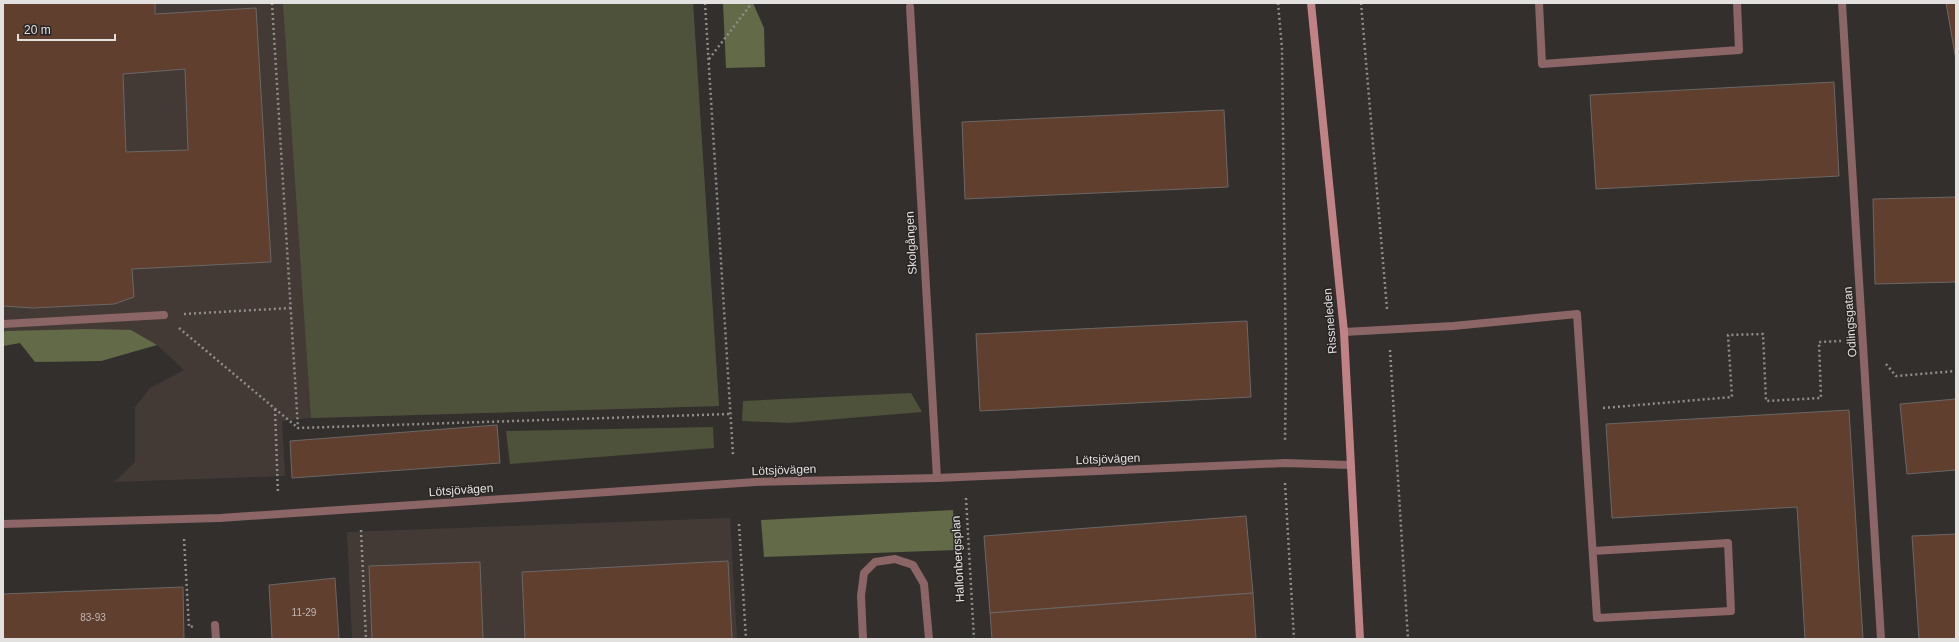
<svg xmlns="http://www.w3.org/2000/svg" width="1959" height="642" viewBox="0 0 1959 642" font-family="Helvetica,sans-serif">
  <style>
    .built { fill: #433a36 }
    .green { fill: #4e523b }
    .forest { fill: #636a47 }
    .building { fill: #603f2f; stroke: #6b6766; fill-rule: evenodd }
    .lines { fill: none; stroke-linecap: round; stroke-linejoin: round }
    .path { stroke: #908e8c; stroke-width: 2.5; stroke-dasharray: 2 3; stroke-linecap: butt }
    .lane { stroke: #8c6566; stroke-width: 8 }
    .street { stroke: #8c6566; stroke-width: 8 }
    .secondary { stroke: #c08284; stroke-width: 8 }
    .labels { text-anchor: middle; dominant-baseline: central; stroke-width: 3; stroke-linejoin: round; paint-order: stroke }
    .number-label { font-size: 10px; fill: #c2b8b4 }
    .street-label { font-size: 12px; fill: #e3e1e0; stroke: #282524 }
  </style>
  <rect width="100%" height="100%" fill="#322f2d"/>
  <g class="built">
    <path d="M3,3H693L719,406L311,418L282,421L285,476L114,482L135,462V407L150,388L184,370L157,345L101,361L35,362L20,343L3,346Z"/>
    <path d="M730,518L737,639H352L347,532Z"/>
  </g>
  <g class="green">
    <path d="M283,3H693L719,406L311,418Z"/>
    <path d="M911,393L922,412L789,423L742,421L743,401Z"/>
    <path d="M713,427L714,448L510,464L506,431Z"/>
  </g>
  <g class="forest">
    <path d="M723,3H753L764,28L765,67L726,68Z"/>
    <path d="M88,329L131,330L157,345L101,361L35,362L20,343L3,346V332L6,331Z"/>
    <path d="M953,510L956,550L764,557L761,520Z"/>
  </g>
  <g class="building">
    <path d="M3,3H155V14L256,8L271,262L132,269L134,297L114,304L33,308L3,306ZM185,69L188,150L126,152L123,74Z"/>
    <path d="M1946,3H1956V60Z"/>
    <path d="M1834,82L1839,176L1596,189L1590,95Z"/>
    <path d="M1224,110L1228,187L965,199L962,122Z"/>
    <path d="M1956,197V282L1875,284L1873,199Z"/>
    <path d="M1247,321L1251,397L980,411L976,334Z"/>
    <path d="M1956,399V470L1907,474L1900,404Z"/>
    <path d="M1849,410L1863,639H1805L1797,507L1612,518L1606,424Z"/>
    <path d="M497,425L500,463L292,478L290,441Z"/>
    <path d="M1246,516L1253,593L990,613L984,536Z"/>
    <path d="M1956,534V639H1919L1912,536Z"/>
    <path d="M728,561L732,639H525L522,572Z"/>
    <path d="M480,562L483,639H372L369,566Z"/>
    <path d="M335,578L339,639H272L269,585Z"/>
    <path d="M183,587L184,639H3V594Z"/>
    <path d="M1253,593L1256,639H992L990,613Z"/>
  </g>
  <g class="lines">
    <g class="path">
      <path d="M272,3L298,428L730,414"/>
      <path d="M705,3L733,455"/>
      <path d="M1278,3L1282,49L1286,371L1285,442"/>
      <path d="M1361,3L1387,309"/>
      <path d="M709,59L752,3"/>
      <path d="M184,314L291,308"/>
      <path d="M179,328L298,428"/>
      <path d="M1390,350L1408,639"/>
      <path d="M1886,364L1896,376L1956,371"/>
      <path d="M1603,408L1732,397L1728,335L1763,334L1766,401L1821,398L1819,342L1841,341"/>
      <path d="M275,409L278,494"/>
      <path d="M1285,483L1294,639"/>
      <path d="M966,498L974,639"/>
      <path d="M739,524L746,639"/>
      <path d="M361,530L366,639"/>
      <path d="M184,539L189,627L195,626"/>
    </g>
    <g class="lane">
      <path d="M1539,3L1542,64L1739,50L1737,3"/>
      <path d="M3,324L164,315"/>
      <path d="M1344,332L1453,326L1577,314L1597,618L1731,611L1728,543L1593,551"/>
    </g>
    <g class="street">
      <path d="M1842,3L1881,639"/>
      <path d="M910,7L937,478"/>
      <path d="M3,524L220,518L756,482L937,478L1285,463L1350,465"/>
      <path d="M215,625L216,639"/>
      <path d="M863,639L861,596L864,573L875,562L895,559L913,565L924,584L929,639"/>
    </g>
    <path class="secondary" d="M1311,3L1344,332L1360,639"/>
  </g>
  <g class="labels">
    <g class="number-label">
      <text x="304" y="612">11-29</text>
      <text x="93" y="617">83-93</text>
    </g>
    <g class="street-label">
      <text transform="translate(911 243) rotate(-93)">Skolgången</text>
      <text transform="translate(1330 321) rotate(-95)">Rissneleden</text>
      <text transform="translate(1850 322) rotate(-94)">Odlingsgatan</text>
      <text transform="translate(1108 459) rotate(-2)">Lötsjövägen</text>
      <text transform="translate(784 470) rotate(-2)">Lötsjövägen</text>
      <text transform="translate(461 490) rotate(-4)">Lötsjövägen</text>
      <text transform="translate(958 559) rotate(-93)">Hallonbergsplan</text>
    </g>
  </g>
  <rect width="1959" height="642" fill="none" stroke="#e3e1e0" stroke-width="8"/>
  <path d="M18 34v6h97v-6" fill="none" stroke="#e3e1e0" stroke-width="2"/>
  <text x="24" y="34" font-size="12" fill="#e3e1e0" stroke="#282524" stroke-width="3" paint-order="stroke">20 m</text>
</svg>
